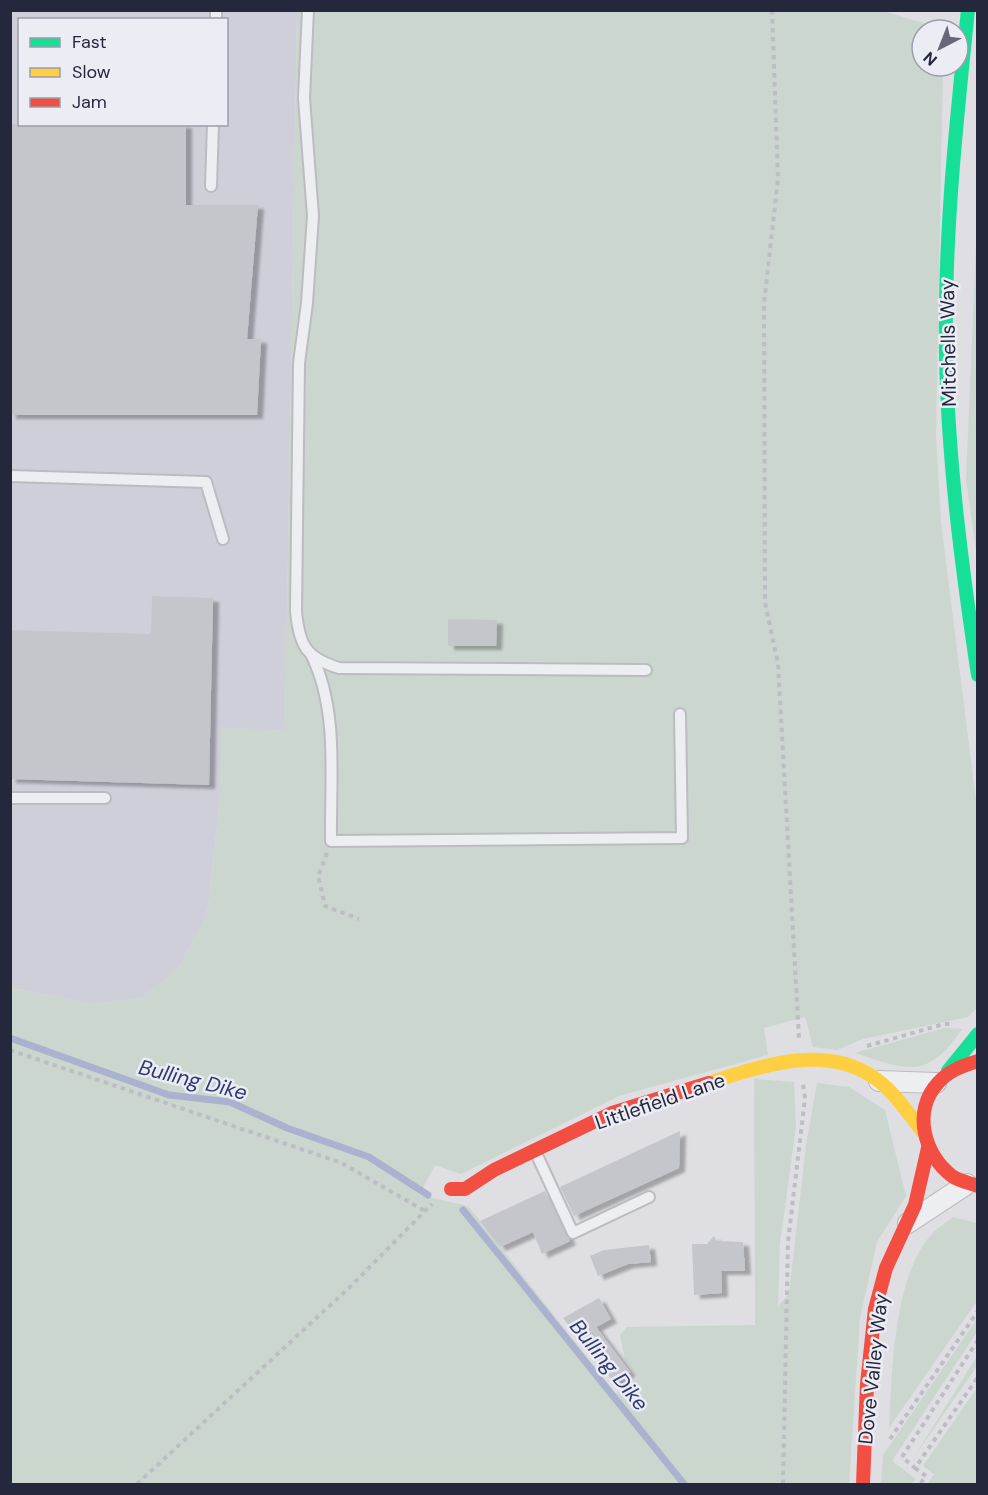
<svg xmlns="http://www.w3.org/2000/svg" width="988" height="1495" viewBox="0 0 988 1495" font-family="'DM Sans',sans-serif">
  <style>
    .built { fill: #cecfd9; fill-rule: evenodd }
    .green { fill: #cbd7ce }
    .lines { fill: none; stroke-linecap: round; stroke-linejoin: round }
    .stream { stroke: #aab2d0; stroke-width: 7 }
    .building { fill: #c5c6cc; filter: url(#shadow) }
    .lane-casing { stroke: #bbbbc1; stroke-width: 14 }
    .street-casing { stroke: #bbbbc1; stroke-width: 22 }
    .path { stroke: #bdbdc4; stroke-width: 4; stroke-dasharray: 4.5 4.5; stroke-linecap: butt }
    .lane { stroke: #edeef1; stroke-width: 10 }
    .street { stroke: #edeef1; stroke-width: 20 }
    .fast { stroke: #16e098; stroke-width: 14 }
    .slow { stroke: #ffcf43; stroke-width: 14 }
    .jam { stroke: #f24e42; stroke-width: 14 }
    .labels { text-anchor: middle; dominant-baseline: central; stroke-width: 5; stroke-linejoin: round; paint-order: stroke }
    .street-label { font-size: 20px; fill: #25273d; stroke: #ebecf4 }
    .water-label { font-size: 21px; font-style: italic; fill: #2e3972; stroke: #ebecf4 }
  </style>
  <defs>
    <filter id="shadow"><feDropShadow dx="6" dy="4" stdDeviation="1.5" flood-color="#0004"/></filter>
  </defs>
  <rect width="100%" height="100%" fill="#dedee3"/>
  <path class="built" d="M10,11H297L285,731L223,728L219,808L207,916L177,970L141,998L93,1004L11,988ZM20,20H226V124H20Z"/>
  <g class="green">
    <path d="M880,10L943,29L922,30V66H943L936,437L941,522L977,808L976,1009L968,1017L863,1039L837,1050L813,1047L805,1017L764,1028L768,1055L619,1096L461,1174L435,1165L419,1195L468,1206L616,1394L638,1377L625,1360L620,1335L627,1327L755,1325L754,1079L794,1082L796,1126L780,1244L778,1306L789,1294L806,1145L817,1083L849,1087L885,1110L906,1196L877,1242L860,1318L849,1484H11L10,988L94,1004L141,998L177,970L207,916L219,808L222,727L285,731L297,11Z"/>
    <path d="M978,198V565L966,480Z"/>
    <path d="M944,1028L962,1029C927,1081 907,1070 855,1053Z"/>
    <path d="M953,1217L977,1223V1301L889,1428C892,1373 893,1278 931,1235C937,1228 946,1223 953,1217Z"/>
    <path d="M977,1319V1332L892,1461L916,1479L912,1484H881L883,1455Z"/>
    <path d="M977,1356V1366L913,1459Z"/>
    <path d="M977,1388V1484H927L934,1474L923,1466Z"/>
  </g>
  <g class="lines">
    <g class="stream">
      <path d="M10,1038L169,1095L230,1102L287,1128L369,1157L428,1195"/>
      <path d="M463,1210L684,1484"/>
    </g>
  </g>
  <g class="building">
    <path d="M10,124H186V205H258L247,339H261L257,415H10Z"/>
    <path d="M152,596L213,598L209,785L10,779V630L151,634Z"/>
    <path d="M448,619L497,620L496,646H448Z"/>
    <path d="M680,1131L679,1168L574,1216L560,1187Z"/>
    <path d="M545,1191L570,1241L542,1254L533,1232L500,1247L480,1221Z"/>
    <path d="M714,1236L717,1241L743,1242L745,1271H721L722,1293L694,1295L692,1244H707Z"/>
    <path d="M649,1245L651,1262L628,1264L598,1276L590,1256L604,1250Z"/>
    <path d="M599,1298L611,1319L596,1327L630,1372L615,1384L563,1318Z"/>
  </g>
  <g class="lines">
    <defs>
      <g id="lane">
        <path d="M308,10L304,98L313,216L307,303L299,363L296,611C299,645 306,658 339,668L646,670"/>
        <path d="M216,20V10"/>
        <path d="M211,186L213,124"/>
        <path d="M10,476L206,482L223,539"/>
        <path d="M312,656C339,712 330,781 331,841L682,838L680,714"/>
        <path d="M10,798H105"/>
        <path d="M535,1151L573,1233L649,1197"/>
      </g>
      <g id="street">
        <path d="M879,1081L936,1083"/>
        <path d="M908,1223L967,1184"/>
      </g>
    </defs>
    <use href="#lane" class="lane-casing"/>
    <use href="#street" class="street-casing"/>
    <g class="path">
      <path d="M772,10L778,179L764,303L765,602L778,664L799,1038"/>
      <path d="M327,853L318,876L325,906L359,919"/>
      <path d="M867,1046L944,1024H953"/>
      <path d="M10,1050L342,1163L425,1211"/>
      <path d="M978,1340L902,1457L915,1468L978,1377"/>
      <path d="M890,1439L978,1311"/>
      <path d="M915,1468L926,1476L920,1484"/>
      <path d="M137,1484L351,1286L432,1204"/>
      <path d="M783,1484L788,1242L805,1098L803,1084"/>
    </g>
    <use href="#lane" class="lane"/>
    <use href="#street" class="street"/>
    <g class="fast">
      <path d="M968,10C956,124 944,239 946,354C948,462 962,569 978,675"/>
      <path d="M948,1071L978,1034"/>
    </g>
    <path class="slow" d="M709,1083C759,1067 821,1044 870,1075C892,1088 907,1112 923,1132"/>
    <g class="jam">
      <path d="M978,1061C963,1066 949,1070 938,1083C912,1111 924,1155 952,1176C959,1181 970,1183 978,1186"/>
      <path d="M451,1189H465L494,1170L612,1113L709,1083"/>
      <path d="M863,1484L867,1384L875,1309L886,1268L915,1205L928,1148"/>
    </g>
  </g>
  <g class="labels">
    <g class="street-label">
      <text transform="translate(948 343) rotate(-91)">Mitchells Way</text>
      <text transform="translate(660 1101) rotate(-19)">Littlefield Lane</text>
      <text transform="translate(873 1369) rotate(-84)">Dove Valley Way</text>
    </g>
    <g class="water-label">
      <text transform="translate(193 1080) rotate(14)">Bulling Dike</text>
      <text transform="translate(609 1365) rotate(51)">Bulling Dike</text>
    </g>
  </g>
  <rect width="988" height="1495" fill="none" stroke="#25273d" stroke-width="24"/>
  <rect x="18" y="18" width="210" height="108" fill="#ebecf4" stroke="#9c9dab" stroke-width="1.5"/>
  <rect x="30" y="38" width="30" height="9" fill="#16e098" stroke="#9c9dab" stroke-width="1.5"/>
  <text x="72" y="48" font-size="18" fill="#25273d">Fast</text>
  <rect x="30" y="68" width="30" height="9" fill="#ffcf43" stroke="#9c9dab" stroke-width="1.5"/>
  <text x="72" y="78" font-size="18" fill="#25273d">Slow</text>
  <rect x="30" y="98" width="30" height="9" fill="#f24e42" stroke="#9c9dab" stroke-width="1.5"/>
  <text x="72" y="108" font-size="18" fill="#25273d">Jam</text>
  <g transform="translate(940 48) rotate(222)"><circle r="28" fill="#ebecf4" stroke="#9c9dab" stroke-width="1.5"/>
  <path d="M0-4.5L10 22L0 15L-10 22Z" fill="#666777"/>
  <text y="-9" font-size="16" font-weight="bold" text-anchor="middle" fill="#25273d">N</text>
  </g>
</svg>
